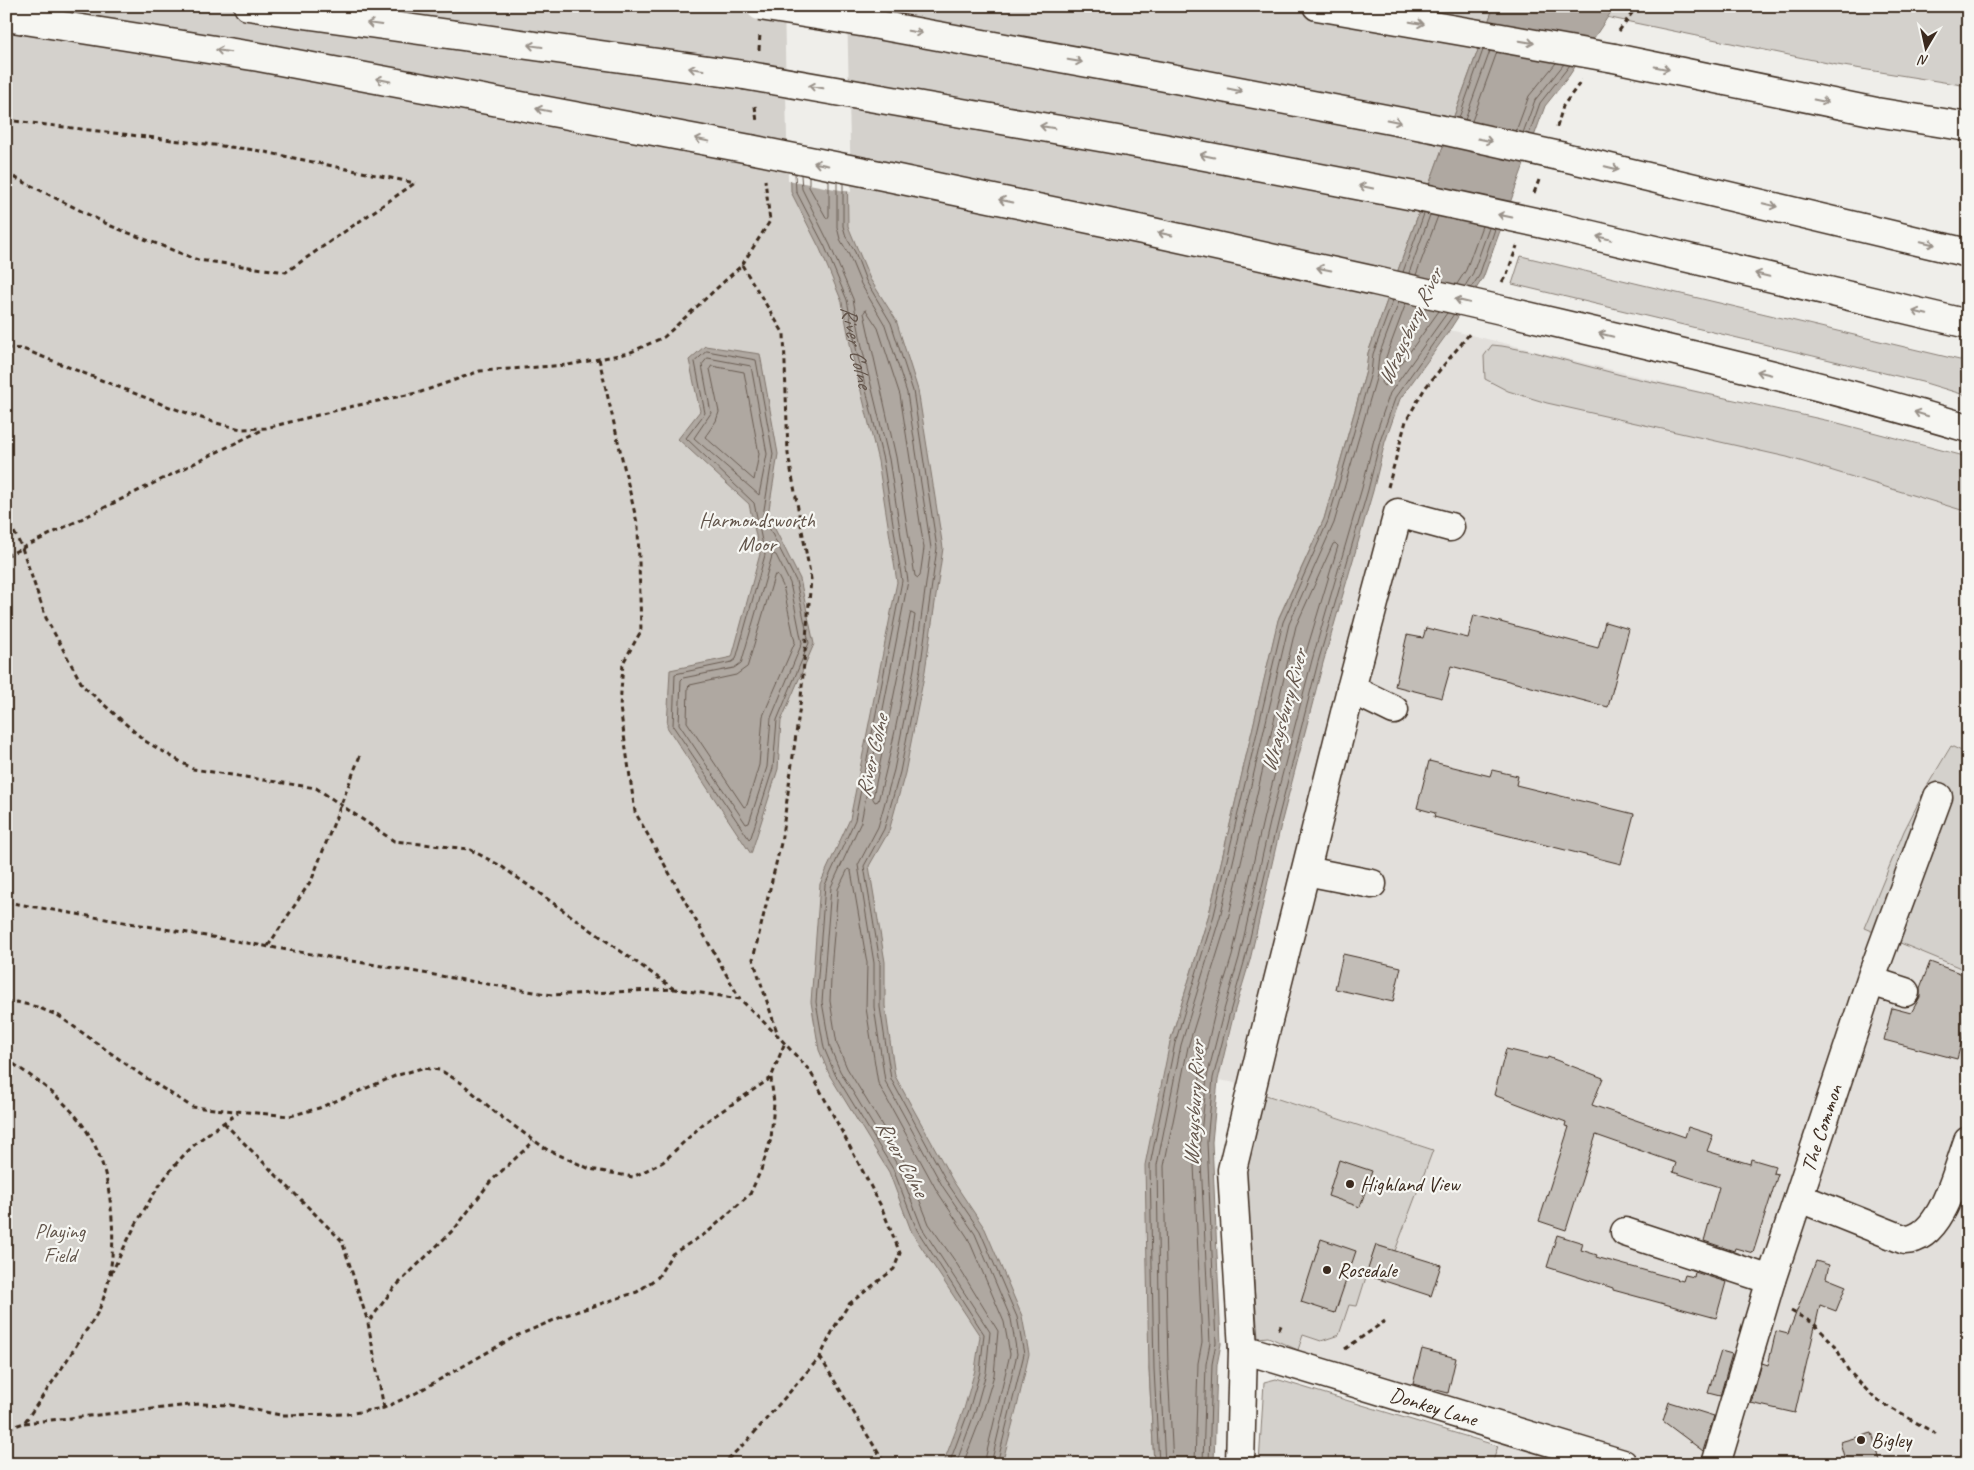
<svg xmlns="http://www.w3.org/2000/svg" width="1974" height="1470" viewBox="0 0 1974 1470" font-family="Caveat,sans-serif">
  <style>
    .built { fill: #e2dfdb }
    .green { fill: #d4d1cc; stroke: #887e75 }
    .water { fill: #afa8a1; stroke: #81766d }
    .pier { fill: #efeeea }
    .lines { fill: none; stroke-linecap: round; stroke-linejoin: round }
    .shore { stroke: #695c52; stroke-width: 1 }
    .building { fill: #c2bdb7; stroke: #3b2a1e }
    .minor-casing { stroke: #3b2a1e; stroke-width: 31 }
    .highway-casing { stroke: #3b2a1e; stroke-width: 31 }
    .path { stroke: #3b2a1e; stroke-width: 3; stroke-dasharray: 5 4; stroke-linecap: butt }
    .minor { stroke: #f6f6f2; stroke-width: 28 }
    .highway { stroke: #f6f6f2; stroke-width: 28 }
    .highway-bridge-casing { stroke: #3b2a1e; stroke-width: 31; stroke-linecap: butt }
    .highway-bridge { stroke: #f6f6f2; stroke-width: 28 }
    .oneway { stroke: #989088 }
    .poi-dot { fill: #3b2a1e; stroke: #f6f6f2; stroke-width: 2 }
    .labels { text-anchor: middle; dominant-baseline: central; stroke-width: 4.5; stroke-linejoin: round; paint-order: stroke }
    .park-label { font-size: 21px; fill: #61544a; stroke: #f6f6f2 }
    .street-label { font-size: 21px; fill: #3b2a1e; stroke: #f6f6f2 }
    .poi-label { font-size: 21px; fill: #3b2a1e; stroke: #f6f6f2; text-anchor: start }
    .water-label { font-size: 22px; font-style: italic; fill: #64564c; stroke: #f6f6f2 }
  </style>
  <rect width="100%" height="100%" fill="#efeeea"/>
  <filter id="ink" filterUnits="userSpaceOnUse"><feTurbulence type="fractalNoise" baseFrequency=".02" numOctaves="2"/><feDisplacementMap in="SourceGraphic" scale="10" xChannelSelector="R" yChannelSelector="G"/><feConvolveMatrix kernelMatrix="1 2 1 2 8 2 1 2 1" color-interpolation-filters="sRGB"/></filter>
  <g filter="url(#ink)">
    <path class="built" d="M1450,330L1968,457V754L1950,746L1927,786L1894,939L1968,971V1464H1492L1504,1423L1296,1361L1303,1335L1321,1341L1339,1335L1349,1304L1357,1306L1376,1245L1395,1251L1432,1150L1231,1082L1218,1080L1234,1013L1250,960L1282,820L1323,663L1373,491L1385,442L1400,399Z"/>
    <g class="green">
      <path d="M6,6H1494L1368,353L1366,371L1324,519L1279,617L1209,914L1170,1042L1149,1369L1154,1464H6Z"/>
      <path d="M1553,6H1968V86L1837,65Z"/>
      <path d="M1521,256L1968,362V396L1922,382L1512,284Z"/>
      <path d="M1492,345L1502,346L1534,352L1621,375L1834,422L1968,457V512L1787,457L1547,403L1508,391L1485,379L1484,356Z"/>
      <path d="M1951,746L1968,754V971L1864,928L1904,831L1926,788Z"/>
      <path d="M1263,1094L1433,1150L1395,1251L1376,1245L1357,1306L1349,1305L1339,1335L1321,1341L1303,1335L1298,1350L1268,1337L1258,1338L1246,1173Z"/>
      <path d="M1276,1379L1498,1446L1492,1464H1259L1264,1382Z"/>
    </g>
    <g class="water">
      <path d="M787,6H845L848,226L870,279L896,320L918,390L943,548L925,671L905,773L889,831L869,866L885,962V1006L895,1076L953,1181L985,1229L1022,1316L1029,1354L1017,1407L1002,1464H944L946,1456L964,1409L975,1370L980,1336L912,1233L889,1172L830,1076L819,1050L811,1002L820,884L850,819L897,582L878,461L852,354L842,302L820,249L791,192Z"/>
      <path d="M1494,6H1615L1569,76L1545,106L1483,278L1447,334L1400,399L1385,442L1373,491L1323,663L1282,820L1250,960L1234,1013L1218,1080L1212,1142L1221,1344L1217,1365L1214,1464H1154L1149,1369L1145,1165L1170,1042L1209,914L1278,620L1324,519L1366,371L1368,353Z"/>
      <path d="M705,346L760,354L778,454L768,515L800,579L814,644L781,721L778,769L751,854L667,727L670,670L732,657L760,554L749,504L678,439L700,411L689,360Z"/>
    </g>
    <path class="pier" d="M784,6H847L851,192L788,180Z"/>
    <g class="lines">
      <g class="shore">
        <path d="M1459,118L1483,50"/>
        <path d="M1465,120L1490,51"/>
        <path d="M1472,121L1497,52"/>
        <path d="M1516,131L1529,96L1556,63"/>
        <path d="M1523,133L1535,100L1564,64"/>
        <path d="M1529,134L1540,103L1570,65"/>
        <path id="s1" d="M795,173L796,191L825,247L847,300L857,353L883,460L902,581L855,820L825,885L816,1002L824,1048L835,1074L893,1169L917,1230L984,1334L980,1372L969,1410L949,1464"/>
        <path d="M801,175L802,189L830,245L853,299L863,352L889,459L908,581L861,822L831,887L822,1002L830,1047L840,1071L898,1166L922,1228L990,1332L986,1373L975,1412L956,1464"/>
        <path d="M809,176V187L827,219L829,216V180"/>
        <path d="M837,182V227L840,239L849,255L861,284L885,325L907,393L931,548L914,669L894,770L878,827L858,865L874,963V1007L885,1081L943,1187L975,1234L1011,1319L1017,1354L991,1464"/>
        <path d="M843,183V226L846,237L855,252L866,281L891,323L913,391L937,548L920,670L900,772L884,829L864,866L880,962V1007L891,1079L948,1184L980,1231L1017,1317L1024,1354L997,1464"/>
        <path d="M1403,272L1424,214"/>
        <path d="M1409,273L1430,215"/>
        <path d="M1416,275L1438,216"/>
        <path d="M1457,284L1466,270L1482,226"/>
        <path d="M1465,286L1473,273L1489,228"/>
        <path d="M1471,288L1479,276L1495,229"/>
        <path d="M1406,303L1386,357L1382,384L1384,386L1386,385L1439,311"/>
        <path d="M866,310L878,328L900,395L924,548L920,576L918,578L915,576L896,457L864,313Z"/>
        <path d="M707,351L756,360L773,454L763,516L796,581L809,643L777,720L773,768L751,837L749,839L673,726L675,674L732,662L736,659L765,555L754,503L686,438L705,413L695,362Z"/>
        <path d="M708,358L751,366L767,454L759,495L694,438L711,413L702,365Z"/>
        <path d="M712,366L744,372L759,454L754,480L705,437L716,421L719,412L710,369Z"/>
        <path d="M773,554L776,555L790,583L802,643L771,718L767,767L749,823L746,824L679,724L681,680L683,678L734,668L741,663Z"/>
        <path d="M775,575L778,576L783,586L795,642L763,716L759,765L747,805L744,807L687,722L688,687L690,685L736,675L747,667Z"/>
        <path d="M911,613L915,615C906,677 895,740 878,801L875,802L873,799Z"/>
        <path d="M963,1464L982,1415L994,1375L998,1331L955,1261L929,1224L905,1163L847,1068L837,1044L830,1001L832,957L838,889L848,869L851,871L867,963L866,1008L878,1083L937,1191L968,1238L1004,1322L1010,1354L984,1464"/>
        <path d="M1159,1464L1154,1369L1150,1165L1175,1043L1214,915L1283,622L1328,521L1371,373L1373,354L1393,300"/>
        <path d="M1165,1464L1160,1369L1157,1165L1181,1045L1220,917L1289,624L1334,523L1377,375L1379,355L1399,302"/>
        <path d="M1173,1464L1168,1369L1164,1166L1188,1047L1228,919L1296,626L1333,544L1335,543L1338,546L1304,659L1264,816L1232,956L1216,1008L1200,1077L1193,1142L1202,1342L1198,1363L1195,1464"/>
        <path d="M1203,1464L1206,1364L1210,1343L1200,1142L1207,1077L1224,1010L1239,958L1271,818L1312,660L1362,488L1374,439L1390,393L1447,313"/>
        <path d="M1209,1464L1212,1364L1216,1343L1207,1142L1213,1078L1230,1012L1245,959L1278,819L1318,662L1368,490L1380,441L1396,396L1454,314"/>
      </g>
    </g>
    <g class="building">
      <path d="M1474,615L1598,648L1605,622L1629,629L1608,707L1451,666L1442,698L1395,686L1407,635L1423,638L1426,628L1468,638Z"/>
      <path d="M1429,761L1490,776L1492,770L1518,776L1516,785L1634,814L1621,864L1434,817L1435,813L1417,808Z"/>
      <path d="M1343,954L1401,967L1393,1002L1335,989Z"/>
      <path d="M1930,962L1968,976V1019L1957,1059L1884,1040L1892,1008L1911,1013L1920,997V988Z"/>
      <path d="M1506,1049L1547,1059L1548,1057L1603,1078L1592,1105L1685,1137L1688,1127L1713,1135L1707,1151L1750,1164L1751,1159L1775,1166L1773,1173L1778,1174L1753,1253L1735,1248L1734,1251L1704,1241L1719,1187L1673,1172L1676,1163L1596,1135L1566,1230L1539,1221L1569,1127L1565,1126L1566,1122L1494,1095Z"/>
      <path d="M1339,1160L1372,1171L1360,1207L1328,1196Z"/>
      <path d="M1557,1235L1583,1243L1581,1250L1597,1255L1596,1257L1683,1281L1685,1275L1694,1277L1695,1272L1726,1282L1716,1318L1613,1290V1288L1547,1267Z"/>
      <path d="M1321,1239L1356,1251L1335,1313L1301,1302Z"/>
      <path d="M1376,1245L1441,1265L1431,1296L1366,1275Z"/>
      <path d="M1816,1261L1829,1265L1826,1278L1846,1286L1836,1311L1820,1305L1795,1413L1751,1403L1762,1363L1768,1365L1776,1331L1788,1334Z"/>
      <path d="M1422,1349L1456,1358L1448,1393L1413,1384Z"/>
      <path d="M1721,1351L1732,1354L1720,1396L1708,1393Z"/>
      <path d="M1669,1402L1714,1416L1703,1451L1663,1421Z"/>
      <path d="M1872,1433L1881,1464H1846L1840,1442Z"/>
    </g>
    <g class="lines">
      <defs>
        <g id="minor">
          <path d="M1351,689L1394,710"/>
          <path d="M1306,871L1372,884"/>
          <path d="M1871,981L1905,992"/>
          <path d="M1800,1198L1905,1240C1942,1239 1957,1171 1968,1141"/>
          <path d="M1625,1232L1771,1280"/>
          <path id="s2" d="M1243,1349L1623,1464"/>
          <path d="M1240,1464L1243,1349L1232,1170L1263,1041L1351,689L1398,513L1450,527"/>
          <path id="s3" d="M1716,1464L1771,1280L1873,973L1938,797"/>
        </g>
        <g id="highway">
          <path d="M248,6L744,75"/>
          <path d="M1317,6L1479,34"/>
          <path d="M6,17L259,57L750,149"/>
          <path d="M867,23L1160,76L1438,129"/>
          <path d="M1614,58L1876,112L1968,127"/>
          <path d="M864,96L1163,148L1414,196"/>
          <path d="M1564,157L1968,253"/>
          <path d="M869,173L1143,230L1371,280"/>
          <path d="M1553,226L1968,324"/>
          <path d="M1510,312C1663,348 1817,383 1968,428"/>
        </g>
      </defs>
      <use href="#minor" class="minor-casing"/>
      <use href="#highway" class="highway-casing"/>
      <g class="path">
        <path d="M1619,31L1637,6"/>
        <path d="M759,50L760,33"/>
        <path d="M755,106L757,122"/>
        <path d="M6,120L255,150L415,183"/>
        <path d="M1557,127L1563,106L1582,80"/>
        <path d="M6,173L111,226L198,260L286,272L415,183"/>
        <path d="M1534,193L1539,180"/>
        <path d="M742,265L784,334L788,454L811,579L801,698L781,843L753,959L778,1035"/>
        <path d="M1502,282L1507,274L1517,246"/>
        <path d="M6,348L23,349L164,405L216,423L241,429L266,428L354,406L421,392L480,371L568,365L629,353L664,337L742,265L770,221L765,180"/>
        <path d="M599,359L638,527L641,631L623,663L620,707L635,812L740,999"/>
        <path d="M1388,487L1406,421L1425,388L1471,332"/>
        <path d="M6,516L22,548L46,618L83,686L145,741L193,769L316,788L394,841L469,849L501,866L674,989"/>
        <path d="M6,556L264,429"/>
        <path d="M6,902L552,995L675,989L740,999L778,1036L810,1071L881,1206L900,1253L894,1269L849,1304L835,1326L820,1357L748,1440L725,1462L720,1464"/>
        <path d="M268,946L312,879L361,753"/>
        <path d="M6,1003L17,1002L37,1007L59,1016L140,1074L192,1107L290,1116L319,1108L395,1076L422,1068L440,1070L463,1084L496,1113L546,1149L590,1169L633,1177L663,1162L704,1123L771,1078L785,1042"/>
        <path d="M6,1059C74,1104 106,1135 112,1219C114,1249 112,1277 101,1305C96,1318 86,1330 79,1341C62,1369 43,1396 24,1423L6,1429"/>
        <path d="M224,1123L342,1241L368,1322"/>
        <path d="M111,1274C134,1227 159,1174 200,1140C212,1130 225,1122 238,1113"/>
        <path d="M1791,1311L1813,1323L1834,1344L1848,1370L1875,1399L1938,1435"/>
        <path d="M1279,1330L1282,1323"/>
        <path d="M1345,1349L1385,1321"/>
        <path d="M820,1357L885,1464"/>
        <path d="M384,1408L368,1323L393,1289L457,1226L490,1182L534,1141"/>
        <path d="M24,1423L199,1404L231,1405L280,1415L347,1414L384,1408L416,1393L516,1336L566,1315L637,1292L658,1277L672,1254L708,1232L750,1194L761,1170L771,1139L774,1103L771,1078"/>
      </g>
      <use href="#minor" class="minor"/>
      <use href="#highway" class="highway"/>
      <defs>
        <g id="highway-bridge">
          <path d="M760,6L867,23"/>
          <path d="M1479,34L1614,58"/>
          <path d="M744,75L864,96"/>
          <path d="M1438,129L1564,157"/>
          <path d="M750,149L869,173"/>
          <path d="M1414,196L1553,226"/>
          <path d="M1371,280L1510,312"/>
        </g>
      </defs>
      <use href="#highway-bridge" class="highway-bridge-casing"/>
      <use href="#highway-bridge" class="highway-bridge"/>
    </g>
    <defs><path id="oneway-shaft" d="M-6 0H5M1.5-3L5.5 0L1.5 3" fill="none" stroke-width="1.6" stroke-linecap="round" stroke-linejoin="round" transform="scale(1.25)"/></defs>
    <g class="oneway">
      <use href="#oneway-shaft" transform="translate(1417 23) rotate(10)"/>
      <use href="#oneway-shaft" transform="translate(374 24) rotate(-172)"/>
      <use href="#oneway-shaft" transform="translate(915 32) rotate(10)"/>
      <use href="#oneway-shaft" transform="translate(1527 42) rotate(10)"/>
      <use href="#oneway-shaft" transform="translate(535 46) rotate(-172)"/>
      <use href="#oneway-shaft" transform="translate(223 51) rotate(-171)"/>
      <use href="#oneway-shaft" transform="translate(1075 61) rotate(10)"/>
      <use href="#oneway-shaft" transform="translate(1662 68) rotate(12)"/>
      <use href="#oneway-shaft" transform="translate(696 69) rotate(-172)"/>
      <use href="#oneway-shaft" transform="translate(383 80) rotate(-169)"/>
      <use href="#oneway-shaft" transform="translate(816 87) rotate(-170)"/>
      <use href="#oneway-shaft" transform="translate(1235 90) rotate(11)"/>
      <use href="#oneway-shaft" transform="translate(1821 101) rotate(11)"/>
      <use href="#oneway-shaft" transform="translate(543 110) rotate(-169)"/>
      <use href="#oneway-shaft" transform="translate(1394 121) rotate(11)"/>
      <use href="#oneway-shaft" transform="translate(1047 127) rotate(-170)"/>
      <use href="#oneway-shaft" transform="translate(702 140) rotate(-169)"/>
      <use href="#oneway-shaft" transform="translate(1485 140) rotate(12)"/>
      <use href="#oneway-shaft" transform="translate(1207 156) rotate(-169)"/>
      <use href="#oneway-shaft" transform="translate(821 164) rotate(-169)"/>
      <use href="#oneway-shaft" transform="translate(1612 168) rotate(13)"/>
      <use href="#oneway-shaft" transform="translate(1366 187) rotate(-169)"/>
      <use href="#oneway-shaft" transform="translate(1006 201) rotate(-168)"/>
      <use href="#oneway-shaft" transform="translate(1770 205) rotate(14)"/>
      <use href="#oneway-shaft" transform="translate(1505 216) rotate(-168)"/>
      <use href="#oneway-shaft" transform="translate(1165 234) rotate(-168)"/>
      <use href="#oneway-shaft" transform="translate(1604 238) rotate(-167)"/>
      <use href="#oneway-shaft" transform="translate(1928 243) rotate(14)"/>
      <use href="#oneway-shaft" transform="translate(1324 269) rotate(-168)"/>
      <use href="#oneway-shaft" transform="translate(1762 275) rotate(-167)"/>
      <use href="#oneway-shaft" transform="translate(1462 301) rotate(-167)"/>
      <use href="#oneway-shaft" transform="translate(1920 313) rotate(-166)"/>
      <use href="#oneway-shaft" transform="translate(1606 335) rotate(-167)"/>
      <use href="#oneway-shaft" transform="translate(1764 373) rotate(-166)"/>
      <use href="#oneway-shaft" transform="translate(1921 414) rotate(-163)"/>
    </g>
  </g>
  <g class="poi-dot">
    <circle cx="1350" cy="1184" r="5"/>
    <circle cx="1327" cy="1270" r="5"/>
    <circle cx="1861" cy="1440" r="5"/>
  </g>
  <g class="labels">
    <g class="park-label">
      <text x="757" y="520">Harmondsworth<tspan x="757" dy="24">Moor</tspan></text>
      <text x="60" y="1231">Playing<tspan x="60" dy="24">Field</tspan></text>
    </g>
    <g class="street-label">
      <text stroke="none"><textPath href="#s3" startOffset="352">The Common</textPath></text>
      <text stroke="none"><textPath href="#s2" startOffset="199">Donkey Lane</textPath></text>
    </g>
    <g class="poi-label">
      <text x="1360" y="1184">Highland View</text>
      <text x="1337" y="1270">Rosedale</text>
      <text x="1871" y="1440">Bigley</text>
    </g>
    <g class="water-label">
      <text transform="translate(1410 327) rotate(-65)">Wraysbury River</text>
      <text stroke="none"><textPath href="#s1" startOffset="186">River Colne</textPath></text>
      <text transform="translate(1284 711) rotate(-75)">Wraysbury River</text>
      <text transform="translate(872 756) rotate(-77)">River Colne</text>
      <text transform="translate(1194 1104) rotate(-87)">Wraysbury River</text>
      <text transform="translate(902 1158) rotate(61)">River Colne</text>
    </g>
  </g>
  <rect width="1974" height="1470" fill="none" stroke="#f6f6f2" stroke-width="25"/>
  <rect x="12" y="12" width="1949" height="1445" fill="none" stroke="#3b2a1e" stroke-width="2" filter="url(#ink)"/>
  <g transform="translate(1926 48) rotate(189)" stroke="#f6f6f2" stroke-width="4" paint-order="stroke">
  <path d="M0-4L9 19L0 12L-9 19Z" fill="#3b2a1e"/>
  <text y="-8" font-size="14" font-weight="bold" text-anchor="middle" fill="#3b2a1e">N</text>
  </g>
</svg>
